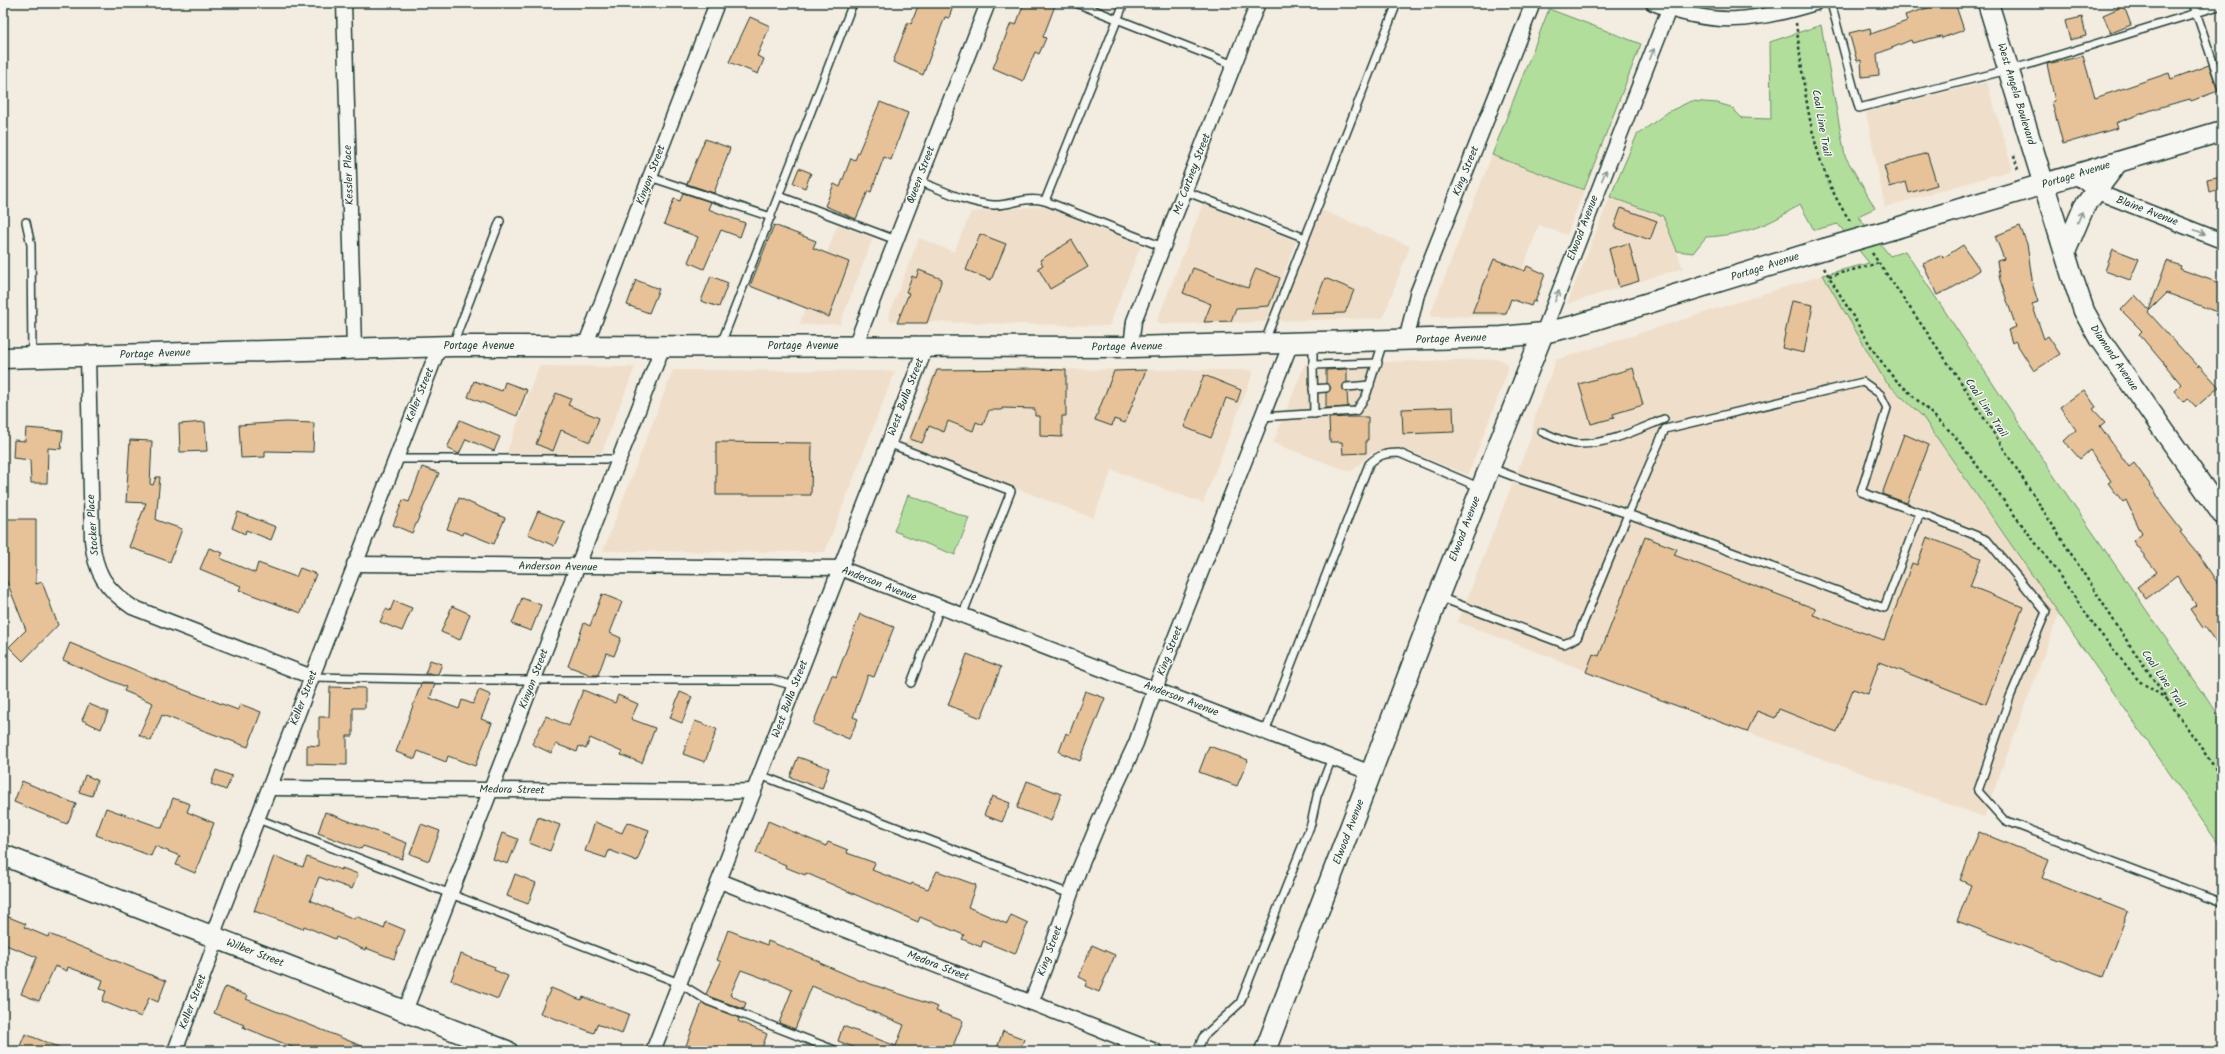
<svg xmlns="http://www.w3.org/2000/svg" width="2225" height="1054" viewBox="0 0 2225 1054" font-family="Kalam,sans-serif">
  <style>
    .built { fill: #efdfca }
    .green { fill: #b2de9c; stroke: #688e68 }
    .building { fill: #e7c298; stroke: #1f3d34 }
    .lines { fill: none; stroke-linecap: round; stroke-linejoin: round }
    .lane-casing { stroke: #1f3d34; stroke-width: 10 }
    .street-casing { stroke: #1f3d34; stroke-width: 17 }
    .secondary-casing { stroke: #1f3d34; stroke-width: 23 }
    .path { stroke: #1f3d34; stroke-width: 2.5; stroke-dasharray: 3 3; stroke-linecap: butt }
    .lane { stroke: #f6f6f2; stroke-width: 7 }
    .street { stroke: #f6f6f2; stroke-width: 14 }
    .secondary { stroke: #f6f6f2; stroke-width: 20 }
    .secondary-bridge-casing { stroke: #1f3d34; stroke-width: 23; stroke-linecap: butt }
    .secondary-bridge { stroke: #f6f6f2; stroke-width: 20 }
    .oneway { stroke: #8a9a93 }
    .labels { text-anchor: middle; dominant-baseline: central; stroke-width: 3; stroke-linejoin: round; paint-order: stroke }
    .street-label { font-size: 11px; fill: #1f3d34; stroke: #f6f6f2 }
  </style>
  <rect width="100%" height="100%" fill="#f3ece0"/>
  <filter id="ink" filterUnits="userSpaceOnUse"><feTurbulence type="fractalNoise" baseFrequency=".025" numOctaves="2"/><feDisplacementMap in="SourceGraphic" scale="8" xChannelSelector="R" yChannelSelector="G"/><feConvolveMatrix kernelMatrix="1 2 1 2 8 2 1 2 1" color-interpolation-filters="sRGB"/></filter>
  <g filter="url(#ink)">
    <g class="built">
      <path d="M1987,82L2012,167L2009,171L1885,207L1866,112Z"/>
      <path d="M1492,155L1584,190L1567,235L1539,225L1506,316L1432,317L1430,315Z"/>
      <path d="M1610,197L1663,216L1683,268L1567,304Z"/>
      <path d="M1203,204L1296,241L1266,322L1160,324L1157,321Z"/>
      <path d="M1044,206L1141,245L1109,326L890,321L889,315L919,238L954,252L971,212Z"/>
      <path d="M1321,210L1410,246L1383,318L1278,321Z"/>
      <path d="M838,224L873,238L840,324L799,325Z"/>
      <path d="M1823,275L1885,381L1922,416L2059,614L1984,817L1747,732L1458,622L1530,439L1536,412L1556,360Z"/>
      <path d="M1499,359L1506,363L1508,371L1468,475L1401,448H1390L1371,453L1351,472L1273,443L1305,364Z"/>
      <path d="M539,366L635,367L601,454H506Z"/>
      <path d="M935,369L1250,370L1253,373L1203,503L1112,470L1093,518L905,445Z"/>
      <path d="M673,370L895,371L825,552L603,551Z"/>
    </g>
    <g class="green">
      <path d="M1549,9L1641,44L1584,190L1492,155Z"/>
      <path d="M1821,25L1845,156L1875,208L1858,216L1890,256L1905,251L2056,479L2222,720V849L1922,416L1885,381L1823,275L1869,263L1838,224L1814,230L1800,204C1771,225 1742,235 1706,237L1693,253L1677,251L1663,216L1610,197L1637,135L1668,112L1691,101L1717,103L1731,107L1742,118L1771,119L1770,42Z"/>
      <path d="M908,495L969,518L955,555L894,531Z"/>
    </g>
    <g class="building">
      <path d="M913,3H954L949,18L945,17L923,75L893,62L908,22L911,24L918,6Z"/>
      <path d="M1024,3H1056L1043,37L1046,38L1039,54L1035,52L1023,81L993,68L1011,23L1016,25Z"/>
      <path d="M1944,3H1955L1964,30L1942,38L1941,36L1912,43L1911,40L1877,54L1879,75L1862,77L1861,60L1857,61L1849,33L1870,28L1871,34L1907,21L1905,15Z"/>
      <path d="M2124,6L2131,25L2111,33L2103,15Z"/>
      <path d="M750,17L770,26L757,56L764,59L758,74L729,62Z"/>
      <path d="M2082,17L2086,36L2070,40L2065,21Z"/>
      <path d="M2083,56L2095,98L2169,73L2171,79L2209,65L2218,91L2191,101L2190,99L2157,108L2116,123L2118,128L2063,144L2052,102L2055,101L2047,64Z"/>
      <path d="M880,102L908,113L891,160L884,157L871,192L868,191L856,219L825,206L834,184L840,187L851,158L855,160Z"/>
      <path d="M705,139L730,148L714,193L687,184Z"/>
      <path d="M1927,153L1937,185L1909,193L1906,182L1890,187L1884,166Z"/>
      <path d="M799,168L811,173L805,188L793,183Z"/>
      <path d="M2222,176V189L2209,192L2207,179Z"/>
      <path d="M683,193L711,202L708,209L745,223L740,237L721,230L704,269L688,262L698,237L664,224L674,199L680,201Z"/>
      <path d="M1621,208L1657,221L1650,240L1614,227Z"/>
      <path d="M774,225L816,241L813,248L849,262L829,317L750,286Z"/>
      <path d="M2020,226L2027,244L2033,286L2038,302L2032,304L2044,339L2048,336L2060,354L2034,371L2015,341L2012,343L2008,330L2016,327L2000,280L1997,261L2004,259L1995,236Z"/>
      <path d="M980,234L1006,244L991,280L966,270Z"/>
      <path d="M1072,240L1088,267L1050,289L1038,268L1043,265L1040,260Z"/>
      <path d="M1629,243L1639,281L1619,287L1609,249Z"/>
      <path d="M1963,245L1980,270L1954,287L1937,295L1923,264L1942,255L1943,258Z"/>
      <path d="M2113,249L2139,259L2130,280L2105,271Z"/>
      <path d="M1494,259L1525,271L1527,266L1545,274L1535,302L1533,301L1531,306L1511,299L1506,313H1472Z"/>
      <path d="M2167,261L2181,266L2180,269L2222,284V314L2167,293L2148,312L2198,367L2199,365L2219,387L2196,407L2188,398L2184,402L2174,391L2181,384L2139,334L2142,331L2121,310L2135,295L2149,310Z"/>
      <path d="M1193,268L1248,288L1256,268L1280,278L1269,306L1236,308L1231,321L1204,322L1211,304L1183,293Z"/>
      <path d="M919,270L942,279L927,323H897L909,293L906,292L912,276L916,278Z"/>
      <path d="M711,276L728,283L719,307L701,301Z"/>
      <path d="M1325,278L1354,290L1345,313L1311,314Z"/>
      <path d="M636,280L659,289L649,313L627,305Z"/>
      <path d="M1792,301L1813,305L1804,353L1782,348Z"/>
      <path d="M1633,368L1643,405L1613,414L1614,418L1591,424L1579,384Z"/>
      <path d="M1035,369L1066,370V416H1062V437L1040,436V416H1035V409L1002,408V410H989L983,425L976,422L973,431L948,421L944,432L929,426L922,443L910,439L937,370Z"/>
      <path d="M1347,369V382L1342,387L1347,392L1348,407L1326,408V393L1331,388L1326,383V370Z"/>
      <path d="M1146,370L1125,423L1114,419L1112,426L1095,420L1114,371Z"/>
      <path d="M1204,375L1241,390L1237,402L1226,398L1211,438L1184,427Z"/>
      <path d="M474,381L502,391L505,382L527,390L517,416L468,397Z"/>
      <path d="M2084,390L2096,407L2093,409L2105,422L2100,426L2129,467L2134,463L2156,493L2162,505L2182,531L2180,532L2199,555L2222,590V651L2205,627L2203,628L2190,609L2196,605L2177,576L2146,599L2137,587L2157,572L2133,541L2142,534L2126,500L2123,502L2108,483L2111,481L2090,450L2080,459L2064,441L2076,430L2060,407Z"/>
      <path d="M556,393L571,399L568,405L599,418L590,442L561,430L553,451L536,444Z"/>
      <path d="M1453,407L1454,432L1403,434L1402,409Z"/>
      <path d="M1348,417H1368V440H1366V453L1343,454L1342,442H1330L1329,418Z"/>
      <path d="M460,420L500,437L494,451L466,439L459,454L447,448Z"/>
      <path d="M205,422L207,451L180,452L179,424Z"/>
      <path d="M286,422L314,423L313,452L265,451V457L241,458L239,425Z"/>
      <path d="M26,428L63,431L61,449L48,448L47,483H31L30,460L13,458L14,440L25,441Z"/>
      <path d="M1904,434L1929,445L1907,503L1882,494Z"/>
      <path d="M130,440L152,441L150,484L153,485L156,477H160L156,520L182,529L170,562L129,547L146,503L126,502Z"/>
      <path d="M716,442L812,443L811,495H716Z"/>
      <path d="M422,467L439,473L412,533L393,525L403,500L409,502Z"/>
      <path d="M459,498L505,518L494,544L464,532L463,535L447,529Z"/>
      <path d="M538,511L565,522L554,546L528,534Z"/>
      <path d="M238,512L276,527L271,540L246,530L245,534L232,528Z"/>
      <path d="M3,519H36V584L42,582L58,625L23,661L9,647L26,630L5,577H3Z"/>
      <path d="M1645,537L1677,549L1674,555L1816,609L1813,615L1884,640L1912,563L1917,565L1927,537L1981,558L1970,586L2023,607L1986,704L1879,662L1868,694L1853,689L1837,732L1779,709L1775,718L1757,711L1747,732L1586,672L1593,654L1599,656Z"/>
      <path d="M209,548L223,553L220,558L255,573L258,563L296,577L300,568L316,574L301,613L239,590L241,586L200,569Z"/>
      <path d="M602,594L622,602L610,633L621,638L614,656L606,653L598,675H591L568,666L584,623L590,626Z"/>
      <path d="M522,598L541,605L531,631L512,624Z"/>
      <path d="M394,601L412,608L402,631L380,622L386,609L390,611Z"/>
      <path d="M452,606L470,614L460,640L441,632Z"/>
      <path d="M860,614L894,627L874,677L868,675L853,717L858,719L849,739L813,724L832,675L836,677Z"/>
      <path d="M70,643L171,685L238,710L240,704L261,712L248,747L162,715L151,741L139,735L153,703L124,691L126,687L63,660Z"/>
      <path d="M967,654L1001,667L981,718L948,705Z"/>
      <path d="M430,660L442,664L438,674H425Z"/>
      <path d="M421,684H435L430,698L459,709L462,700L473,704L479,690L491,695L481,719L492,723L475,766L448,756L446,762L418,751L415,759L396,752Z"/>
      <path d="M330,687L365,688V708H353V736H347V765L307,764V745L319,746V717H329Z"/>
      <path d="M583,690L615,703L618,695L638,704L631,719L655,728L642,763L621,755L622,752L590,738L586,749L579,746L577,752L556,744L551,753L532,744L546,716L569,726Z"/>
      <path d="M1085,691L1105,698L1080,761L1059,752L1066,733L1069,735Z"/>
      <path d="M680,692L692,697L682,723L670,718Z"/>
      <path d="M89,704L108,712L101,729L82,720Z"/>
      <path d="M695,721L717,729L705,762L683,754Z"/>
      <path d="M1209,746L1248,760L1237,786L1199,772Z"/>
      <path d="M798,757L829,768L822,789L790,777Z"/>
      <path d="M216,770L232,776L226,790L211,784Z"/>
      <path d="M85,775L97,780L92,796L79,792Z"/>
      <path d="M22,781L76,804L67,824L14,802Z"/>
      <path d="M1027,781L1061,794L1051,821L1017,808Z"/>
      <path d="M992,796L1010,803L1002,822L984,815Z"/>
      <path d="M173,798L190,804L187,812L214,823L195,873L176,865L180,856L155,846L151,856L96,835L106,808L162,828Z"/>
      <path d="M325,812L407,843L402,859L363,846L361,849L318,833Z"/>
      <path d="M538,817L560,825L550,851L529,843Z"/>
      <path d="M768,821L826,846L828,842L848,850L847,853L875,863L872,870L911,885L912,883L928,889L937,871L976,885L968,907L1007,924L1011,915L1028,923L1015,954L983,941L981,947L962,939L964,935L920,917L918,922L806,873L805,875L785,867L786,865L756,853Z"/>
      <path d="M595,822L622,833L627,822L649,830L637,861L609,850L606,858L585,851Z"/>
      <path d="M421,824L440,831L429,861L410,854Z"/>
      <path d="M1979,832L2049,860L2042,878L2128,912L2103,977L1957,921L1971,885L1960,880Z"/>
      <path d="M502,833L518,839L508,864L493,859Z"/>
      <path d="M274,856L303,867L307,857L341,870L342,868L358,874L352,889L319,877L310,900L354,919L356,916L384,929L386,922L405,930L394,959L366,948L365,950L336,937L335,939L304,926L303,929L254,911Z"/>
      <path d="M515,874L536,883L528,904L507,896Z"/>
      <path d="M6,916L26,924L24,927L48,937L49,934L166,981L158,1002L149,998L141,1017L102,1001L106,991L100,989L103,980L68,967L67,971L55,966L39,1001L21,994L37,957L3,944V924Z"/>
      <path d="M728,930L767,945L768,941L821,962L820,963L859,980L938,1007L936,1011L963,1021L951,1051H863L838,1041L843,1026L896,1046L904,1025L812,986L795,1029L779,1023L792,990L782,985L741,970L730,995L746,1003L744,1009L710,997L706,994L721,962L717,960Z"/>
      <path d="M1092,945L1115,955L1099,992L1085,986L1087,981L1079,977Z"/>
      <path d="M461,954L495,967L494,970L508,976L498,999L451,980Z"/>
      <path d="M225,987L248,996L246,999L374,1051H302L243,1027L244,1025L214,1013Z"/>
      <path d="M551,988L581,1000L583,997L629,1014L622,1034L597,1024L594,1033L540,1013Z"/>
      <path d="M702,1003L739,1018L738,1021L767,1034L761,1051H684Z"/>
      <path d="M1003,1031L1024,1039L1020,1051H996Z"/>
      <path d="M25,1034L66,1050V1051H18Z"/>
    </g>
    <g class="lines">
      <defs>
        <g id="lane">
          <path d="M1076,3L1234,65"/>
          <path d="M1831,3L1859,108L2027,65L2222,5"/>
          <path d="M2193,3L2222,89"/>
          <path d="M650,177L771,217"/>
          <path d="M919,181C942,190 967,203 993,205C1012,206 1022,196 1045,201L1163,247"/>
          <path d="M1185,191L1305,238"/>
          <path d="M779,196L896,240"/>
          <path d="M1045,201L1124,3"/>
          <path d="M26,222L31,245L32,355"/>
          <path d="M1265,341L1397,3"/>
          <path d="M453,344L500,221"/>
          <path d="M721,344L853,3"/>
          <path d="M1313,365V343"/>
          <path d="M1863,382L1880,394L1887,408L1861,492L1920,513L1884,608L1628,514L1665,429Z"/>
          <path d="M1347,387L1370,385"/>
          <path d="M1313,389L1326,388"/>
          <path d="M1314,414L1313,365L1378,363"/>
          <path d="M1261,417L1356,411L1366,396L1383,342"/>
          <path d="M1542,432C1553,436 1566,444 1577,444C1607,445 1637,430 1664,419"/>
          <path d="M888,443L1011,491L962,616"/>
          <path d="M395,459H620"/>
          <path d="M1920,513L1987,540L2046,612L2010,697L1978,791L2004,820L2222,903"/>
          <path d="M1439,597L1564,644L1577,638L1628,514L1523,480L1491,468"/>
          <path d="M312,677L467,680H773L795,686"/>
          <path d="M911,683L940,608"/>
          <path d="M1265,732L1369,464C1378,455 1386,453 1399,453L1481,488"/>
          <path d="M760,775L1070,894"/>
          <path d="M258,819L679,983L708,1001L837,1051"/>
          <path d="M1197,1051L1203,1037L1240,1003L1311,824L1317,796L1332,758"/>
        </g>
        <g id="street">
          <path d="M344,3L354,348"/>
          <path d="M1653,3C1715,27 1753,22 1815,3"/>
          <path d="M2076,176L2095,191L2222,241"/>
          <path d="M1543,333L1669,9"/>
          <path d="M1406,341L1417,294L1533,3"/>
          <path d="M585,346L717,3"/>
          <path d="M855,346L988,3"/>
          <path d="M1131,347L1134,321L1258,3"/>
          <path d="M88,356L92,540C95,572 105,589 132,607L312,677"/>
          <path d="M354,564L840,568L1371,773"/>
          <path d="M270,788L714,792L754,791"/>
          <path d="M720,881L1155,1051"/>
          <path d="M1031,1003L1047,961L1079,870L1099,822L1136,743L1155,689L1291,343"/>
          <path d="M405,1011L663,346"/>
          <path d="M175,1051L213,949L216,926L439,347"/>
          <path d="M653,1051L926,347"/>
        </g>
        <g id="secondary">
          <path d="M1988,3L2072,276L2084,311L2099,338L2222,514"/>
          <path d="M1893,229L2222,131"/>
          <path d="M2065,252L2084,207L2117,163"/>
          <path d="M3,358L453,346L1131,347L1502,337L1543,333L1574,326L1824,249"/>
          <path d="M3,855L507,1051"/>
          <path d="M1265,1051L1438,597L1543,333"/>
        </g>
      </defs>
      <use href="#lane" class="lane-casing"/>
      <use href="#street" class="street-casing"/>
      <use href="#secondary" class="secondary-casing"/>
      <g class="path">
        <path d="M1796,23C1805,91 1810,165 1851,222"/>
        <path d="M2014,155L2018,170"/>
        <path d="M1872,253L1959,379L2125,638L2222,778"/>
        <path d="M1824,268L1875,353L1893,377L1954,435L2050,562L2096,628L2139,681L2167,699"/>
        <path d="M1829,276L1879,263"/>
      </g>
      <use href="#lane" class="lane"/>
      <use href="#street" class="street"/>
      <use href="#secondary" class="secondary"/>
      <defs>
        <path id="secondary-bridge" d="M1824,249L1893,229"/>
      </defs>
      <use href="#secondary-bridge" class="secondary-bridge-casing"/>
      <use href="#secondary-bridge" class="secondary-bridge"/>
    </g>
    <defs><path id="oneway-shaft" d="M-6 0H5M1.5-3L5.5 0L1.5 3" fill="none" stroke-width="1.6" stroke-linecap="round" stroke-linejoin="round"/></defs>
    <g class="oneway">
      <use href="#oneway-shaft" transform="translate(1652 54) rotate(-68)"/>
      <use href="#oneway-shaft" transform="translate(1604 175) rotate(-68)"/>
      <use href="#oneway-shaft" transform="translate(2080 217) rotate(-68)"/>
      <use href="#oneway-shaft" transform="translate(2200 232) rotate(21)"/>
      <use href="#oneway-shaft" transform="translate(1557 296) rotate(-69)"/>
    </g>
  </g>
  <g class="labels">
    <g class="street-label">
      <text transform="translate(2016 94) rotate(73)">West Angela Boulevard</text>
      <text transform="translate(1821 123) rotate(80)">Coal Line Trail</text>
      <text transform="translate(1466 171) rotate(-68)">King Street</text>
      <text transform="translate(1192 174) rotate(-69)">Mc Cartney Street</text>
      <text transform="translate(349 175) rotate(-92)">Kessler Place</text>
      <text transform="translate(651 175) rotate(-69)">Kinyon Street</text>
      <text transform="translate(921 175) rotate(-69)">Queen Street</text>
      <text transform="translate(2076 175) rotate(-17)">Portage Avenue</text>
      <text transform="translate(2147 211) rotate(21)">Blaine Avenue</text>
      <text transform="translate(1583 228) rotate(-69)">Elwood Avenue</text>
      <text transform="translate(1765 267) rotate(-18)">Portage Avenue</text>
      <text transform="translate(1451 339) rotate(-2)">Portage Avenue</text>
      <text x="479" y="346">Portage Avenue</text>
      <text x="803" y="346">Portage Avenue</text>
      <text transform="translate(1127 347) rotate(-1)">Portage Avenue</text>
      <text transform="translate(155 354) rotate(-2)">Portage Avenue</text>
      <text transform="translate(2114 358) rotate(56)">Diamond Avenue</text>
      <text transform="translate(420 395) rotate(-68)">Keller Street</text>
      <text transform="translate(906 397) rotate(-69)">West Bulla Street</text>
      <text transform="translate(1986 408) rotate(57)">Coal Line Trail</text>
      <text transform="translate(93 525) rotate(-94)">Stocker Place</text>
      <text transform="translate(1465 529) rotate(-69)">Elwood Avenue</text>
      <text transform="translate(558 567) rotate(1)">Anderson Avenue</text>
      <text transform="translate(879 584) rotate(21)">Anderson Avenue</text>
      <text transform="translate(1170 651) rotate(-69)">King Street</text>
      <text transform="translate(534 679) rotate(-69)">Kinyon Street</text>
      <text transform="translate(2163 679) rotate(55)">Coal Line Trail</text>
      <text transform="translate(304 698) rotate(-69)">Keller Street</text>
      <text transform="translate(790 699) rotate(-69)">West Bulla Street</text>
      <text transform="translate(1181 699) rotate(21)">Anderson Avenue</text>
      <text transform="translate(512 790) rotate(1)">Medora Street</text>
      <text transform="translate(1349 832) rotate(-69)">Elwood Avenue</text>
      <text transform="translate(1050 951) rotate(-70)">King Street</text>
      <text transform="translate(255 953) rotate(21)">Wilber Street</text>
      <text transform="translate(938 966) rotate(21)">Medora Street</text>
      <text transform="translate(193 1002) rotate(-69)">Keller Street</text>
    </g>
  </g>
  <rect width="2225" height="1054" fill="none" stroke="#f6f6f2" stroke-width="16"/>
  <rect x="8" y="8" width="2209" height="1038" fill="none" stroke="#1f3d34" stroke-width="1.5" filter="url(#ink)"/>
</svg>
